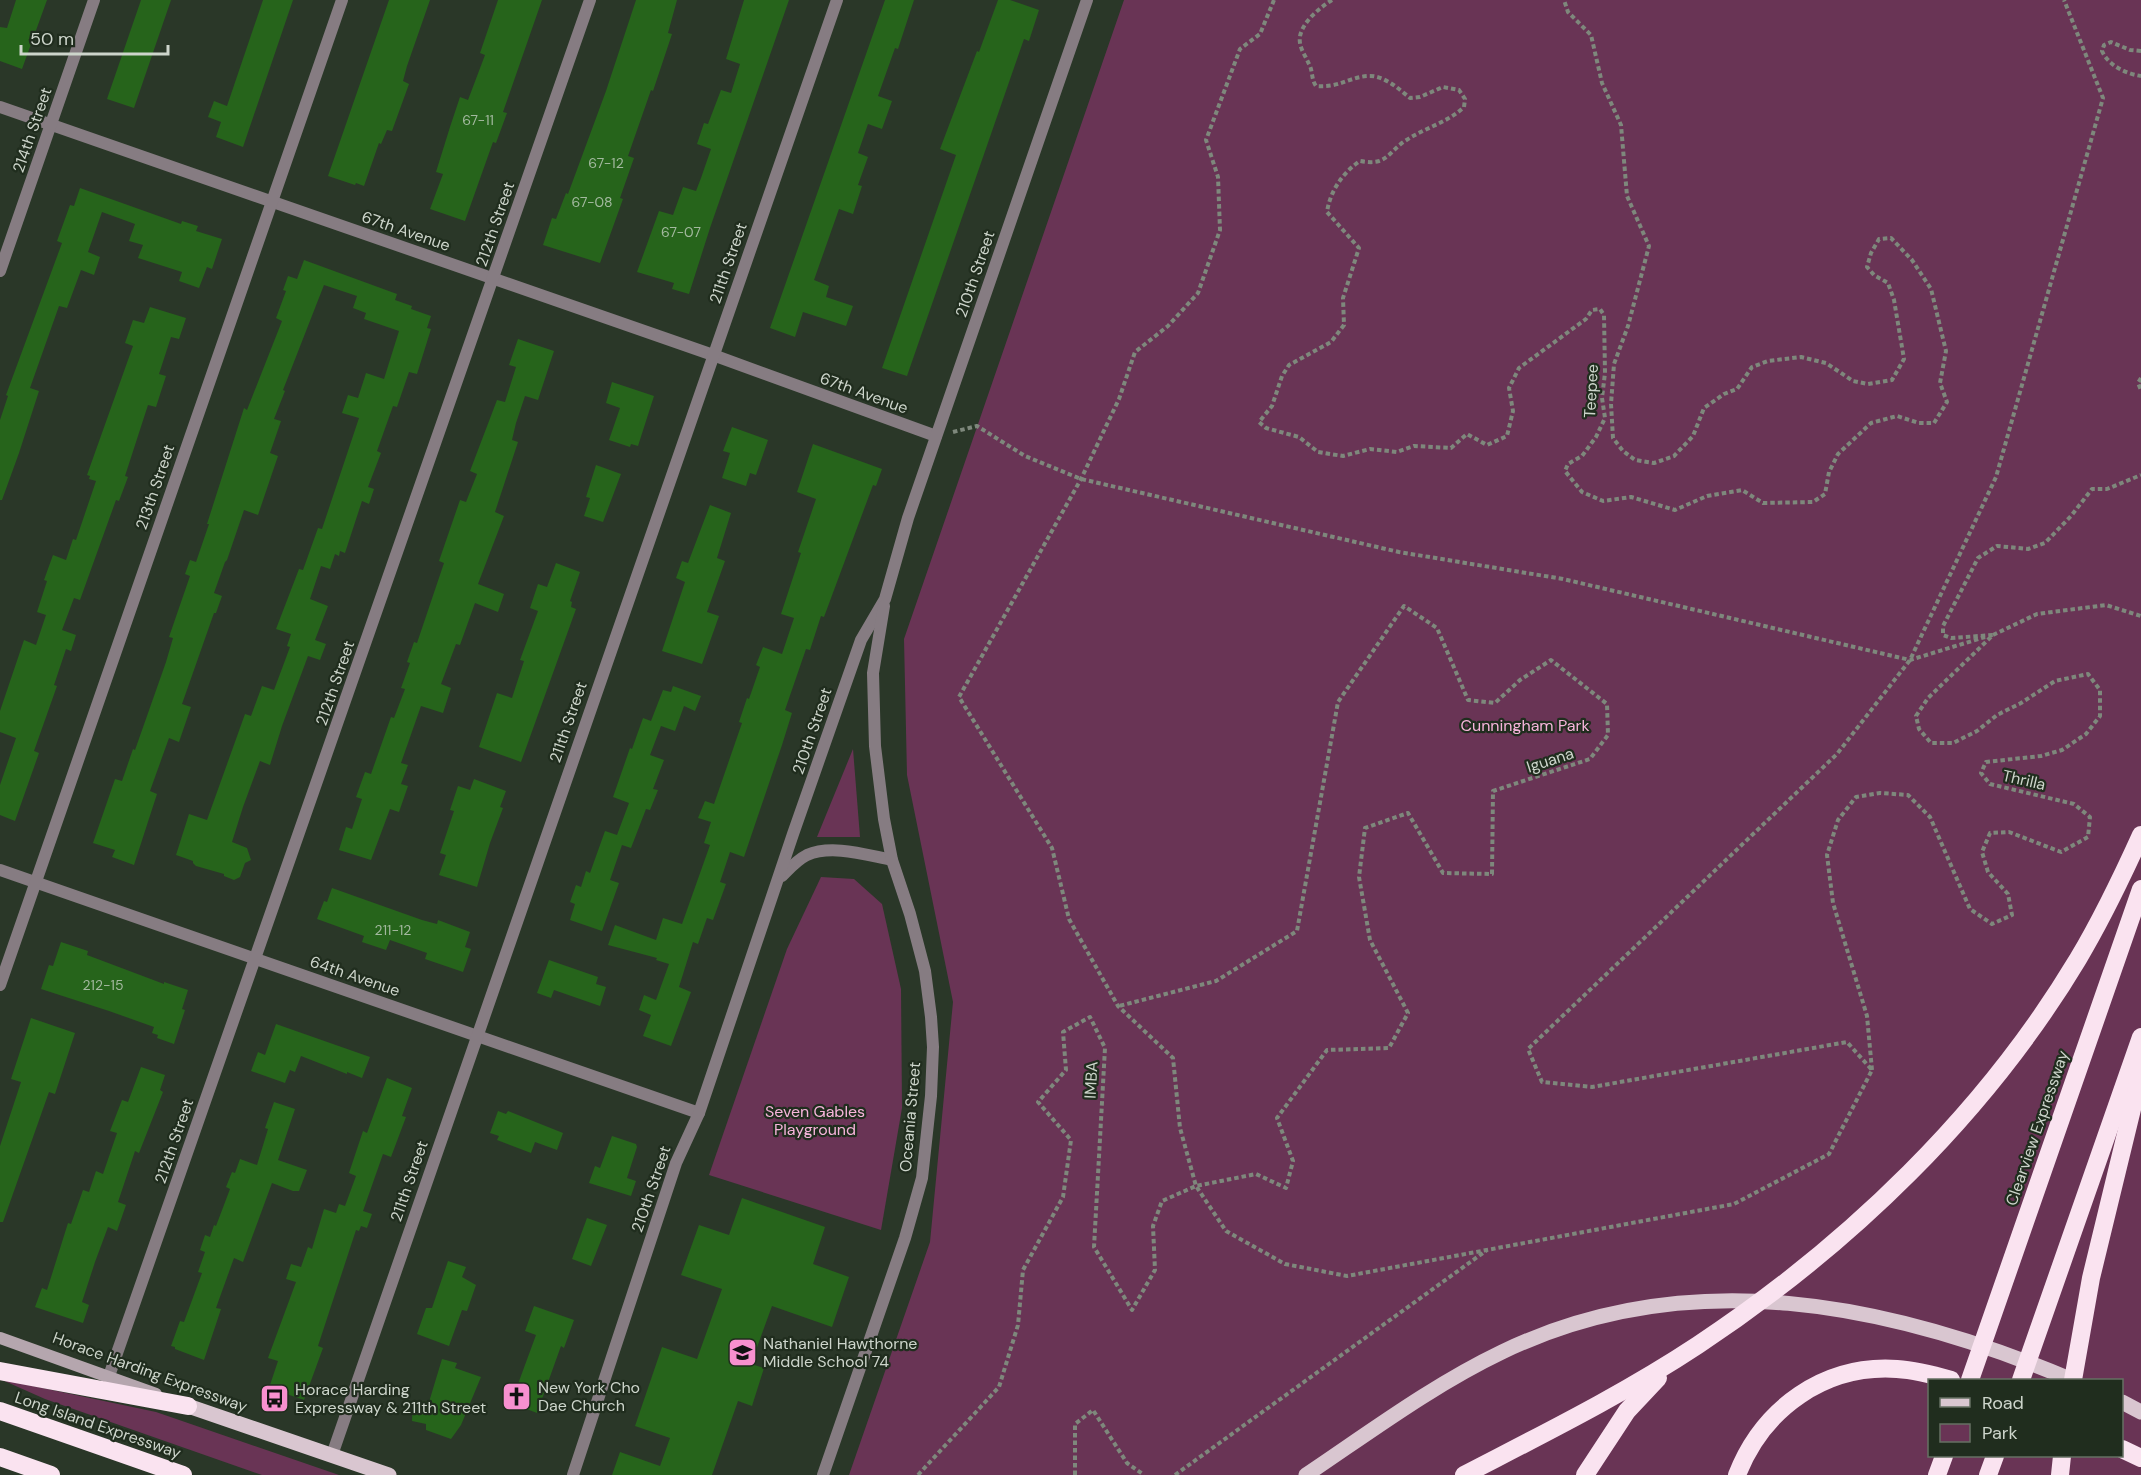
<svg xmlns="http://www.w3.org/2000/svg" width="2141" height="1475" viewBox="0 0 2141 1475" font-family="'DM Sans',sans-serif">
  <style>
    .green { fill: #693455; fill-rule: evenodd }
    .building { fill: #26641b }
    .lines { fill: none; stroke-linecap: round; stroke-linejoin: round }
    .path { stroke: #7e887c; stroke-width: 4; stroke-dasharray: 4.5 3; stroke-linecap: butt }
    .minor { stroke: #867c82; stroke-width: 12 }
    .secondary { stroke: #b5a6ae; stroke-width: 12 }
    .primary { stroke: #d9c6d0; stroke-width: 15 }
    .motorway { stroke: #fae3f0; stroke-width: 18 }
    .labels { text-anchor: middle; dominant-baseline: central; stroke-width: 4.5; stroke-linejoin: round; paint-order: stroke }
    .number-label { font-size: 14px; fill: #a3b99f }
    .street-label { font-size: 16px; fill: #cdd5cb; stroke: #202d1e }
    .park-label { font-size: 16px; fill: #f7b4db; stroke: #202d1e }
    .poi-label { font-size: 16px; fill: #cdd5cb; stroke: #202d1e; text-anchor: start }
  </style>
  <rect width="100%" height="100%" fill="#2a3728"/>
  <g class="green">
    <path d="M1124,0H2141V1475H849L930,1242L953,1002L907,775L904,639ZM1930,1380H2122V1456H1930Z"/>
    <path d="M853,749L860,837H817Z"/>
    <path d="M821,877L854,879L882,904L901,989L902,1108L881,1230L709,1175L787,949Z"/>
    <path d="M0,1379L156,1412L339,1475H262L45,1399Z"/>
  </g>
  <g class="building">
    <path d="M16,0H47L22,69L0,61V27L7,28Z"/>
    <path d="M141,0H171L134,108L107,99Z"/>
    <path d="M263,0H293L243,147L216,137L221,122L208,117L214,101L227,106Z"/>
    <path d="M389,0H430L407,66L403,81L409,84L392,131L387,130L381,144L379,143L364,186L356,183L355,185L328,176Z"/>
    <path d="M498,0H542L503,112L507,113L496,143L493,142L465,221L430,209L443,174L436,172L450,127L460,97L468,100L485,55L480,53Z"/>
    <path d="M636,0H677L668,33L672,34L653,91L651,90L628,156L634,158L620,198L623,199L600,263L543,245L552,218L556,219L566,193L568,194L606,91Z"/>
    <path d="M744,0H789L710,228L689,294L672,289L674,283L637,272L659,211L673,215L683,187L696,191L701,178L711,149L697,144L704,123L708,124L721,90L731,93L740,64L726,59Z"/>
    <path d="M885,0H914L898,49L895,48L878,96L892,101L882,129L868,124L858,153L868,157L858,185L862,186L853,214L839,209L814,280L829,286L826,297L853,306L846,326L803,312L795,337L770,328Z"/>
    <path d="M998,0H1010L1039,10L1029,41L1024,39L907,376L882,368L956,155L940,149L977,51L979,52Z"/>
    <path d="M80,188L181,224L182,221L198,226L196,231L222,239L212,269L207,267L199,288L179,281L182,272L138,258L143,245L129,241L135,224L102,212L88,252L100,257L94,275L81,270L67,308L59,306L30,388L39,391L19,453L2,500H0V420L8,396L6,395L62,243L57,241L70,205L74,206Z"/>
    <path d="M304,260L397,294L395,300L412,306L411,309L431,316L427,328L431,329L417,374L409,372L397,407L393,406L377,451L381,453L368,487L374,489L369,504L362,501L345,553L340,551L339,556L335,554L330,569L321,566L310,599L328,606L315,640L326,644L320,660L308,656L282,726L270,765L260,761L243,807L232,842L247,848L251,860L245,863L240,877L234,880L224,876V874L196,866L193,863V861L176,855L189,814L207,820L245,714L251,716L262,686L274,690L290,647L287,646L291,634L276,629L299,569L303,570L318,528L322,529L359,418L342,413L348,395L358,398L366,373L384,379L399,331L364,319L366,313L353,308L357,296L324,285L283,390L285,391L274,419L281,421L270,453L278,456L258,515L244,510L227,560L225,562L214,593L222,596L216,613H214L182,704L191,707L179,742L169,738L150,791L157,794L134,865L112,857L115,850L93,843L115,779L122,781L133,749L135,750L166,662L173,638L169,637L190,576L185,574L190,560L196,562L209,524H207L244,408L247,410L282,321L276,318L286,291L283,290L288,276L297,279Z"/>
    <path d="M150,307L186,318L179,339L171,337L159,374L166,376L156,407L148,405L125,476L128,477L119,501L116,500L80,600L74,598L62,630L76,635L71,651L66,649L54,685L57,686L34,751L39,753L15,821L0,815V785L16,738L0,732V711L24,640L36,645L46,615L37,612L47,581L44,580L53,555L66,560L73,539L76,540L96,481L89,479L90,476L87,475L133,346L125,343L133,320L144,323Z"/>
    <path d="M518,339L554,351L538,400L525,396L516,423L512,440L518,442L495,512L504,516L478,584L504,594L498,612L475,603L460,645L456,644L441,684L451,688L443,713L421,706L401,763L408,765L401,784L408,786L399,812L390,809L371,860L339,850L346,827L352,829L362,799L356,797L365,772L371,774L391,717L394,718L405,689L401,688L410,663L407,662L414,642L417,643L444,563L439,561L460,500L466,502L477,474L470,471L497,400L505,402L516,367L509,365Z"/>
    <path d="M612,382L654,396L638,446L631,444L630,447L609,440L620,408L606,403Z"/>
    <path d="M732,427L768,440L756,475L750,473L746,486L722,478L730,453L723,451Z"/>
    <path d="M813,444L882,469L876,486L873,485L824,617L821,616L810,650L806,649L785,710L792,713L782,745L744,857L730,852L720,882L726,884L713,920L707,918L698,944L693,942L679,987L691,992L671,1046L643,1036L651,1015L639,1010L644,995L656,1000L669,964L656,960L657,958L608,945L615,925L656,940L663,918L682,924L710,845L704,843L711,822L698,818L705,801L714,804L742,723L739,722L747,698L749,699L760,667L756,665L763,647L782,654L794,618L781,614L801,553L798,552L816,499L797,492Z"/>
    <path d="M596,465L621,474L603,522L584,516L590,498L586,497Z"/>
    <path d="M710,505L731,513L717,558L725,561L707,612L719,616L702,664L662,651L685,582L676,578L682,561L688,563Z"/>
    <path d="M556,563L580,572L570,601L572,602L571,607L576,609L521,762L479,747L497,693L512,698L524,661L520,660L538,611L530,608L538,584L547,587Z"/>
    <path d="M673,686L701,696L695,711L684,706L675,731L661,726L650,755L664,760L653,789L658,790L650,810L646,809L631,848L622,845L610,880L619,883L602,931L570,920L575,904L570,902L576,885L581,887L586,871L590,873L605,831L617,835L629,803L613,797L630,748L632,749L643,718L651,721L663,690L671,692Z"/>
    <path d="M474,779L506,791L500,807L503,808L490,843L477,887L439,875L446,855L440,853L454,811L450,810L458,786L470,790Z"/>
    <path d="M332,888L422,920L437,924L438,920L470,932L465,947L471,949L463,972L425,959L427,953L390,940L386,950L362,942L364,936L317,919L324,901L327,902Z"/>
    <path d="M61,942L88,951L87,955L164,984V982L188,990L182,1009L185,1010L174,1044L157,1038L158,1035L152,1033L154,1027L109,1011L41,989L49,965L53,966Z"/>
    <path d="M549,960L598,977L596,984L606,987L600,1006L554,990L551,998L537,993Z"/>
    <path d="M31,1018L75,1033L55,1094L49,1092L3,1222H0V1146L21,1082L11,1079Z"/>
    <path d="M276,1024L370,1057L362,1078L347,1072V1074L301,1056L295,1072L290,1070L285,1083L251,1071L258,1052L265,1055Z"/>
    <path d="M141,1067L165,1075L160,1090L163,1092L139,1153L135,1151L118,1202L126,1205L117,1231L108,1227L95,1262L82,1302L89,1305L83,1323L35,1307L42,1288L47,1290L68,1223L71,1224L83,1190L89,1192L96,1171L103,1174L117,1133L110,1131L122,1100L128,1102Z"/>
    <path d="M387,1078L412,1088L402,1116L406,1117L391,1157L383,1154L363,1211L372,1214L367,1228L361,1226L359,1231L356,1230L318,1346L323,1348L304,1400L269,1388L278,1361L268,1358L296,1282L286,1279L291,1264L301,1267L308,1247L312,1249L324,1209L336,1213L339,1204L345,1206L356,1176L349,1173L363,1131L367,1133Z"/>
    <path d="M274,1102L295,1109L278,1160L307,1170L299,1191H293L272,1183L243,1262L234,1258L216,1308L221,1309L204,1360L175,1349V1347L171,1346L180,1321L184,1322L202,1273L198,1272L205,1252L200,1250L205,1235L210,1237L214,1225L216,1226L230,1189L226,1187L232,1172L235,1173L240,1159L257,1165L268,1129L265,1128Z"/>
    <path d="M498,1111L506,1114L508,1111L563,1133L557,1150L535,1142L531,1153L497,1140L499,1136L490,1133Z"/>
    <path d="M612,1136L636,1144L637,1147L627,1178L636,1181L631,1196L589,1183L595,1166L600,1168Z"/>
    <path d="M742,1198L825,1227L813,1264L849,1277L832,1327L772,1306L751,1364L764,1368L752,1406L738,1401L712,1475H612L620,1452L660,1466L670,1438L635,1426L662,1347L697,1359L722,1289L681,1275L699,1225L729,1235Z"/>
    <path d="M587,1218L607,1225L591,1266L572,1259Z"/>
    <path d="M448,1261L466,1267L462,1277L476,1285L467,1311L462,1310L449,1346L417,1334L426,1308H432Z"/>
    <path d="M534,1306L574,1320L564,1348L561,1346L537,1413L511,1403L536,1335L525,1331Z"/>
    <path d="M442,1359L457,1363L455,1368L481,1377L461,1425L451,1439L426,1430V1424L412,1421L413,1401L429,1402Z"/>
  </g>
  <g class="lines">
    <g class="path">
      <path d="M1274,0L1260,34L1240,49L1206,140L1218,177L1220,230L1198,293L1168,326L1135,352L1119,399L1081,479L959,697L1052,848L1069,919L1118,1006L1173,1058L1180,1128L1196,1186L1226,1231L1285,1264L1347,1276L1734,1204L1829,1154L1872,1070L1847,1042L1592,1087L1542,1082L1528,1049L1837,754L1910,660L1996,477L2103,98L2064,0"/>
      <path d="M1332,0C1319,8 1297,26 1300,43C1301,50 1306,57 1309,64C1313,71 1311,79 1316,86C1340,88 1349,77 1368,76C1384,75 1399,89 1410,98L1420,97L1443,87L1459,90L1465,99L1464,107C1447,123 1424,128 1405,141C1395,147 1390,157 1379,161C1373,163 1366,162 1360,161C1342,173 1330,192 1327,212L1359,248L1343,298L1344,325L1331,342L1289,365L1282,376L1272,406L1259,422L1266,428L1299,437L1318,452L1343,456L1370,449L1397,452L1414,446L1451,448L1467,434L1487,445L1507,436L1513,411L1509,388L1519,368L1586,319L1592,310L1600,309L1604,315L1605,373L1602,398L1605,418L1596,437L1582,456L1568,464L1565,471L1582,492L1603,501L1631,497L1675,510L1707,496L1742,490L1763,503L1813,502L1825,494L1829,472L1838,454L1871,423L1897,416L1919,423H1934L1947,402L1940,383L1946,351L1931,289L1912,260L1891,238L1879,239L1871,253L1867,267L1874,275L1888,283L1894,300L1904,359L1892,380L1868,384L1853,381L1826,363L1801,357L1768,361L1752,367L1737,389L1724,394L1704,408L1693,436L1674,456L1654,463L1635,460L1623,451L1613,438L1611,404L1614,364L1628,326L1649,246L1627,196L1621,125L1602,83L1591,35L1568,12L1564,0"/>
      <path d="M2141,51L2130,50L2111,42L2104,45L2102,51C2108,65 2126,74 2141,76"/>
      <path d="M2141,378L2138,383L2141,390"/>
      <path d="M953,432L977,426L1025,456L1081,479L1399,552L1563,579L1910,660L1985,637"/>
      <path d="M1993,635L2037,614L2106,605L2141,616"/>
      <path d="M1872,1070L1867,1016L1833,903L1827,855L1838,820L1856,797L1880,793L1908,795L1930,817L1970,909L1992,924L2012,915L2008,894L1988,872L1982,852L1990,833L2009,832L2061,852L2088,837L2090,817L2074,804L1990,784L1981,773L1986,762L2041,756L2062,750L2086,734L2100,716V690L2088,674L2055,681L2021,703L1997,715L1977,731L1953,743H1931L1919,729L1916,716L1928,698L1993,635L1951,638L1943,635V626L1978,558L1997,546L2028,549L2045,543L2071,516L2092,489H2107L2141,475"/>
      <path d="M918,1475L999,1387L1018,1325L1023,1270L1063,1197L1071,1140L1038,1102L1066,1070L1063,1032L1090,1017L1105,1048L1094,1247L1132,1310L1155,1270L1153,1226L1162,1201L1196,1186L1256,1174L1286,1188L1293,1161L1277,1118L1327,1050L1389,1048L1408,1013L1370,940L1359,877L1365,828L1408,813L1443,873L1492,874L1493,791L1590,759L1608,735L1607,704L1551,660L1520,680L1495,703L1468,700L1437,628L1404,606L1338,702L1297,931L1216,981L1119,1006"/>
      <path d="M1075,1475V1424L1093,1410L1127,1463L1144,1475"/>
      <path d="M1175,1475L1487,1250"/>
    </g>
    <g class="minor">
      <path d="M0,107L713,355L936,436"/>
      <path d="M0,271L94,0"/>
      <path d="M0,870L699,1113"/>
      <path d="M782,876C790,868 797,860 807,855C832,844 866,855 892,860"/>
      <path d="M0,985L342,0"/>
      <path d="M109,1376L590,0"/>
      <path d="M332,1455L837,0"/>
      <path d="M573,1475L676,1163L699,1113L793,834L861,640L885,599L908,518L1087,0"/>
      <path d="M823,1475L905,1238L922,1178L931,1096L933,1047L931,1017L925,971L910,914L892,860L884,819L875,746L873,673L884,606"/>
    </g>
    <path class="secondary" d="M0,1338L156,1394"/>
    <g class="primary">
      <path d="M2122,1402L2141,1412"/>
      <path d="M188,1406L389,1475"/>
      <path d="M1306,1475C1370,1432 1433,1385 1502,1352C1689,1262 1889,1303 2072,1380"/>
    </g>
    <g class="motorway">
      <path d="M0,1371L188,1406"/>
      <path d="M1970,1380L2141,889"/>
      <path d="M2021,1380L2141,1037"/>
      <path d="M2073,1380L2091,1278L2141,1072"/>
      <path d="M0,1411L183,1475"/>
      <path d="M2122,1449L2141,1458"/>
      <path d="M0,1457L51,1475"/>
      <path d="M1464,1475C1543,1434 1624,1394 1698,1345C1849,1245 1985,1114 2078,959C2102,919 2122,877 2141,835"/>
      <path d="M1585,1475L1627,1411L1658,1378"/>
      <path d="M1737,1475C1763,1408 1825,1364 1897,1369C1915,1370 1934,1375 1951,1380"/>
      <path d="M1937,1475L1944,1456"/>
      <path d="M1988,1475L1995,1456"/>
      <path d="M2060,1475L2062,1456"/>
    </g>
  </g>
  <defs>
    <symbol id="school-square" viewBox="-11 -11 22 22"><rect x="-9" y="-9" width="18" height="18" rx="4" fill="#f790cf" stroke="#202d1e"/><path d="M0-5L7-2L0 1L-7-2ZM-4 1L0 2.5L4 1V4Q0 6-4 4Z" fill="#111"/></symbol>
    <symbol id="church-square" viewBox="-11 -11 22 22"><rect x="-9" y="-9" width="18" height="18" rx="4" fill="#f790cf" stroke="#202d1e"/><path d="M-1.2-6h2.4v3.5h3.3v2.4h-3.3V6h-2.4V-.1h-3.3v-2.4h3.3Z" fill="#111"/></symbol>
    <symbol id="bus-square" viewBox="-11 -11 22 22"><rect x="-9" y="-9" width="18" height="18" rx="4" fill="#f790cf" stroke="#202d1e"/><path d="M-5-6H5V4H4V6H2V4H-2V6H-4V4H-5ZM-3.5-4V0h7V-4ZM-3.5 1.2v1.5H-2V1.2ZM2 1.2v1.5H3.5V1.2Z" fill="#111"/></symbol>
  </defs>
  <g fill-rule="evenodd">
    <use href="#school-square" x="726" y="1336" width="33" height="33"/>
    <use href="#church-square" x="500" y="1380" width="33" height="33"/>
    <use href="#bus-square" x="258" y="1382" width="33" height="33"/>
  </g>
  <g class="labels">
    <g class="number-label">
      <text x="478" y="120">67-11</text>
      <text x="606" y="163">67-12</text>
      <text x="592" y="202">67-08</text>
      <text x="681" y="232">67-07</text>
      <text x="393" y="930">211-12</text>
      <text x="103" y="985">212-15</text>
    </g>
    <g class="street-label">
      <text transform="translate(32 130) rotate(-71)">214th Street</text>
      <text transform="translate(495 224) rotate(-71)">212th Street</text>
      <text transform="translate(406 231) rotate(19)">67th Avenue</text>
      <text transform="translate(728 263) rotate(-71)">211th Street</text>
      <text transform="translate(975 274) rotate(-71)">210th Street</text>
      <text transform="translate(1591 391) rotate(-87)">Teepee</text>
      <text transform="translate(864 393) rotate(20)">67th Avenue</text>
      <text transform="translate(155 487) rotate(-71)">213th Street</text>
      <text transform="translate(335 683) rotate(-71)">212th Street</text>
      <text transform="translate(568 722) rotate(-71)">211th Street</text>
      <text transform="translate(812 731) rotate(-71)">210th Street</text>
      <text transform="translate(1550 760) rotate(-18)">Iguana</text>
      <text transform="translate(2024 780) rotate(13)">Thrilla</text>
      <text transform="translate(355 976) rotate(19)">64th Avenue</text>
      <text transform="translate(1091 1080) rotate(-87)">IMBA</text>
      <text transform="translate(910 1117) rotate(-85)">Oceania Street</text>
      <text transform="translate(2037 1128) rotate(-71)">Clearview Expressway</text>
      <text transform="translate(174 1141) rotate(-71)">212th Street</text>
      <text transform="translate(409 1181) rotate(-71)">211th Street</text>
      <text transform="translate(651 1189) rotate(-71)">210th Street</text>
      <text transform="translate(150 1372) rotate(20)">Horace Harding Expressway</text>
      <text transform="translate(98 1425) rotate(19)">Long Island Expressway</text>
    </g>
    <g class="park-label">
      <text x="1525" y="725">Cunningham Park</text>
      <text x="815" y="1111">Seven Gables<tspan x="815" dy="18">Playground</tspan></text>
    </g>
    <g class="poi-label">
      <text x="763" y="1343">Nathaniel Hawthorne<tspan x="763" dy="18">Middle School 74</tspan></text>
      <text x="538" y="1387">New York Cho<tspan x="538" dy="18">Dae Church</tspan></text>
      <text x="295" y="1389">Horace Harding<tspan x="295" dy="18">Expressway &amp; 211th Street</tspan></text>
    </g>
  </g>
  <rect x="1928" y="1379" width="195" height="78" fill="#202d1e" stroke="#657063" stroke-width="1.5"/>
  <rect x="1940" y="1398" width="30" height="9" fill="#d9c6d0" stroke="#657063" stroke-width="1.5"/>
  <text x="1982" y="1409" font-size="18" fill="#cdd5cb">Road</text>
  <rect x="1940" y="1424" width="30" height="18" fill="#693455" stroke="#657063" stroke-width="1.5"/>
  <text x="1982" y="1439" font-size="18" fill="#cdd5cb">Park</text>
  <path d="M21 45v9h147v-9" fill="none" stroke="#cdd5cb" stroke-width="3"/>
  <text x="30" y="45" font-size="18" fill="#cdd5cb" stroke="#202d1e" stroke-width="4.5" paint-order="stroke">50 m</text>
</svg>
